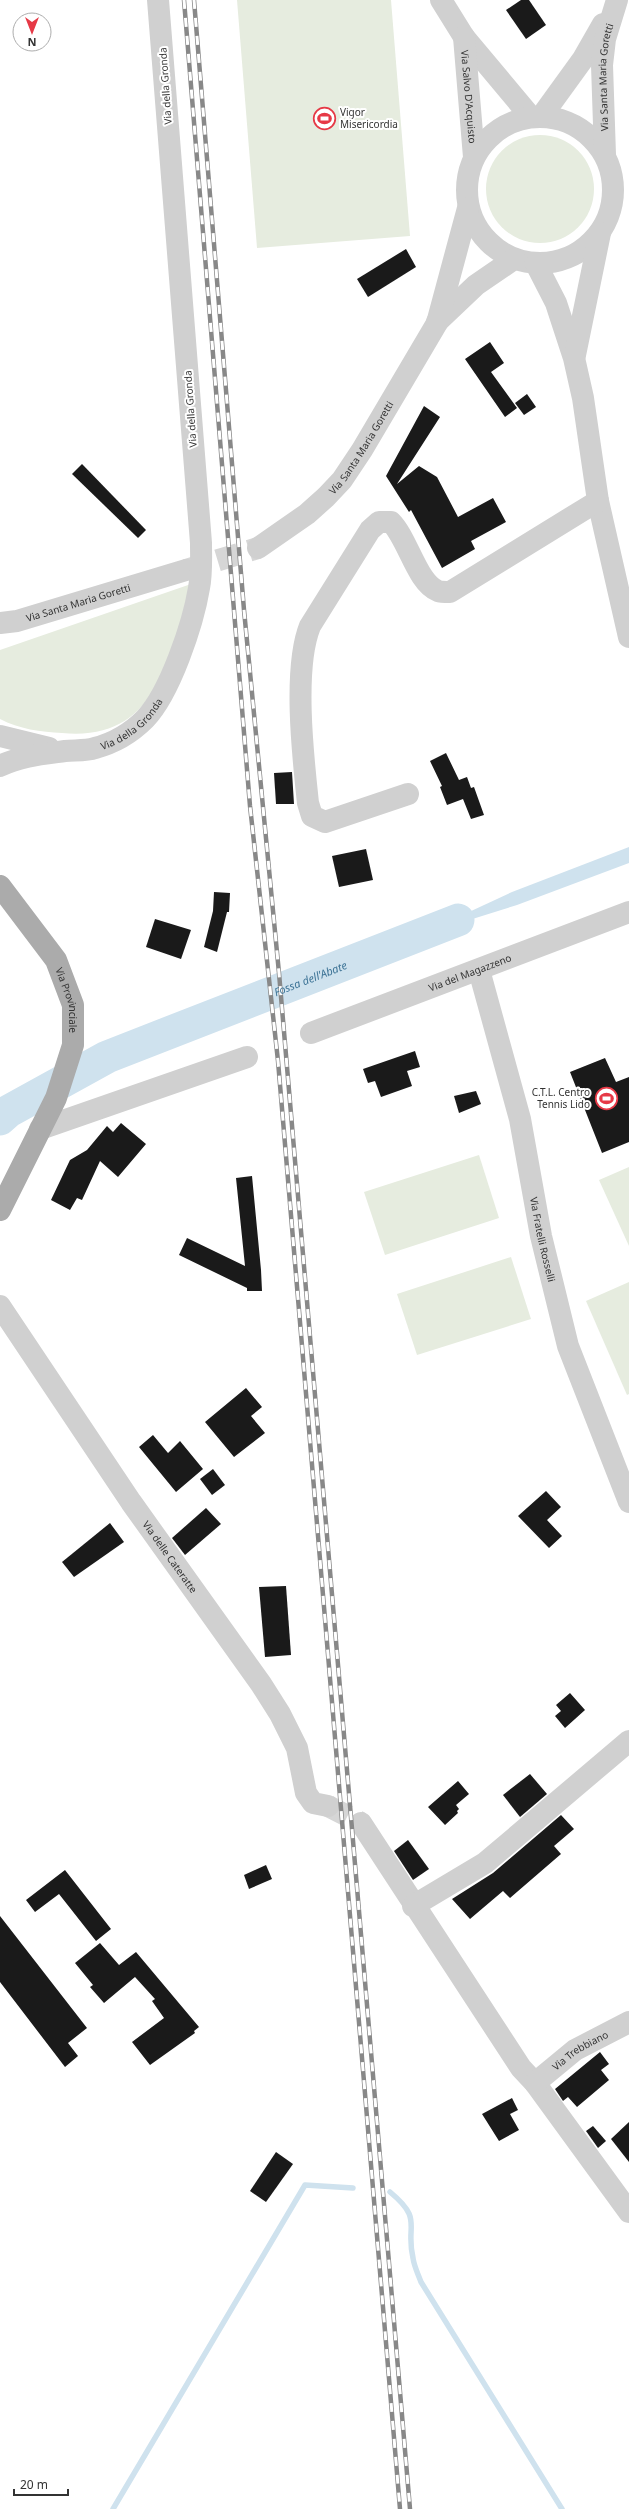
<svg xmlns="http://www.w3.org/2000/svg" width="629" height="2509" viewBox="0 0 629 2509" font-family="'Noto Sans',sans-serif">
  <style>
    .green { fill: #e6ecdf }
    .water { fill: #cfe2ee }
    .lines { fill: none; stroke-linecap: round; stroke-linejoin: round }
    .stream { stroke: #cfe2ee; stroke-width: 5.5 }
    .river { stroke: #cfe2ee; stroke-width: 33 }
    .building { fill: #1a1a1a }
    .minor-tunnel { stroke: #d6d6d6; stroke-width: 22; stroke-dasharray: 22 11; stroke-linecap: butt }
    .minor { stroke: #d0d0d0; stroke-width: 22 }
    .major { stroke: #ababab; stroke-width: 22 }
    .rail-casing { stroke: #888; stroke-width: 4.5 }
    .rail { stroke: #fff; stroke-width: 3; stroke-dasharray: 9; stroke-linecap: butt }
    .labels { text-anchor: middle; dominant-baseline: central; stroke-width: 4; stroke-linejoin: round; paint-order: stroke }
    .street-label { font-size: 10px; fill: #333; stroke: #fff }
    .poi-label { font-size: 10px; fill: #333; stroke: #fff; text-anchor: start }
    .water-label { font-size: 11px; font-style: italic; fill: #3f7597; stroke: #fff }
  </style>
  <rect width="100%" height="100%" fill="#fff"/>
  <g class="green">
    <path d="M237,0H391L410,236L257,248Z"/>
    <circle cx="540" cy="189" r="54"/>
    <path d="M191,584L192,593C167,662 155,742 62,733C41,732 19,729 0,719V650Z"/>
    <path d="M479,1155L499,1218L385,1255L364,1192Z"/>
    <path d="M629,1167V1246L599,1180Z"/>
    <path d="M511,1257L531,1319L417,1355L397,1294Z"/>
    <path d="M629,1282V1394L627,1395L586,1301Z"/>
  </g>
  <path class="water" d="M629,847V863L517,905L415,937L512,892Z"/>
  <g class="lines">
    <g class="stream">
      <path d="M390,2192C424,2220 405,2225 413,2258C414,2266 418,2274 421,2282L562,2509"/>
      <path d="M113,2509L305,2185L353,2188"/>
    </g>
    <path class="river" id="s1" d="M0,1119L9,1111L107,1057L458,920"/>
  </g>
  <g class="building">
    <path d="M521,0H529L546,25L526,39L506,10Z"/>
    <path d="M406,249L416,267L368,297L357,279Z"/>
    <path d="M490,342L504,363L491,372L517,408L505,417L465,359Z"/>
    <path d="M527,394L536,407L524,415L515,403Z"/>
    <path d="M424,406L440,417L397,484L419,466L437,477L458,517L493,498L506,522L471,541L475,549L442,568L411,510L409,512L386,476Z"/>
    <path d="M82,464L146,530L138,538L72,474Z"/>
    <path d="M446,753L459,780L467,777L471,788L474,787L484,815L471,819L463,799L447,805L440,787L442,786L430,761Z"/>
    <path d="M292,772L294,804H276L274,773Z"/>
    <path d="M366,849L373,880L339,887L332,856Z"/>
    <path d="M214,892L230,893L229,912H227L217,952L204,947L213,911Z"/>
    <path d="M155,919L191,930L181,959L146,947Z"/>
    <path d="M415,1051L420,1067L407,1071L412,1086L381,1097L375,1081L368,1083L363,1069Z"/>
    <path d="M605,1058L616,1082L629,1077V1142L602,1153L570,1072Z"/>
    <path d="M476,1091L481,1104L459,1113L454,1096Z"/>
    <path d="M121,1123L146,1144L118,1177L100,1161L82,1200L77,1198L70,1210L51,1200L70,1160L87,1150L107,1126L113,1132Z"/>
    <path d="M252,1176L261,1270L262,1291H247V1288L179,1255L187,1238L245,1266L236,1178Z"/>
    <path d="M246,1388L262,1407L251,1416L265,1433L234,1457L205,1422Z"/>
    <path d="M153,1435L168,1453L180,1441L203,1469L176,1492L139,1447Z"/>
    <path d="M213,1469L225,1485L212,1495L200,1479Z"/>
    <path d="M546,1491L561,1507L547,1520L562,1536L549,1548L518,1516Z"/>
    <path d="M206,1508L221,1524L185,1555L172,1538Z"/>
    <path d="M110,1523L124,1542L74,1577L62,1562Z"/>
    <path d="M286,1586L291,1655L265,1657L259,1587Z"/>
    <path d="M570,1693L585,1710L565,1728L555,1716L561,1711L556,1705Z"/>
    <path d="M530,1774L547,1794L520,1817L503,1795Z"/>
    <path d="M458,1781L469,1794L456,1805L459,1809L457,1811L458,1813L445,1825L428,1807Z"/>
    <path d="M561,1815L574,1829L554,1846L561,1854L510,1898L503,1891L470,1919L452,1899L493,1873Z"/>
    <path d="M408,1840L429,1869L413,1880L394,1851Z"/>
    <path d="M266,1865L272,1879L249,1889L244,1875Z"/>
    <path d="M65,1870L111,1929L96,1941L59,1894L35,1912L26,1900Z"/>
    <path d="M0,1916L87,2028L68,2043L78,2056L65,2067L0,1982Z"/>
    <path d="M100,1943L119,1965L136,1952L199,2027L194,2031L195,2033L150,2065L132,2042L164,2018L152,2001L155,1999L135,1977L104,2003L90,1987L93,1985L75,1963Z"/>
    <path d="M600,2052L609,2064L601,2070L609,2080L577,2107L568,2097L563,2101L555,2089Z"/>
    <path d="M512,2098L518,2110L510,2114L519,2130L499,2141L482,2114Z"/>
    <path d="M629,2122V2162L611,2139Z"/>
    <path d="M593,2126L606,2141L598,2148L586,2131Z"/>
    <path d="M276,2152L293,2164L266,2202L250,2191Z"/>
  </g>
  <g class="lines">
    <g class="minor-tunnel">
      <path d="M186,570L258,548"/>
      <path d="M328,1806L361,1823"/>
    </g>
    <g class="minor">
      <path d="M441,0L464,37L531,117"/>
      <path id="s2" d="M464,37L474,157"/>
      <circle cx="540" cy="190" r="73"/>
      <path d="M541,117L583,59L603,24"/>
      <path id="s3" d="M605,155L602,65L605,39L617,0"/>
      <path d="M536,264L556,303L574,358L583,398L598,501L629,637"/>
      <path d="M437,322L476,285L514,259"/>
      <path d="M575,355L600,233"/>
      <path id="s4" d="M258,548L307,514L326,497L342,480L362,450L437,323L468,208"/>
      <path id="s5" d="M0,623L17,621L186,570"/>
      <path d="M0,736L49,748"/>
      <path id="s6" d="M0,766C20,756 43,754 65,751C75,750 86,751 95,748C114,743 131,733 145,719C170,693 193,624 199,588C202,573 201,558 201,543L158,0"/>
      <path d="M408,794L325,822L312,816L308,803C303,757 293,668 310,626L370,530L379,522H391C408,539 417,583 438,591C441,592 447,592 450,592L598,501"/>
      <path id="s7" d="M479,970L520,1119L541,1236L568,1346L629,1502"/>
      <path id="s8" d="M311,1033L629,912"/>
      <path d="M40,1129L247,1057"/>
      <path id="s9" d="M0,1306L131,1502L261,1684L280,1714L297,1748L306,1793L313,1803L328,1806"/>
      <path d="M361,1823L521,2068L535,2083L629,2212"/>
      <path d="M413,1906L485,1863L629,1741"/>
      <path id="s10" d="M535,2083L575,2050L629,2022"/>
    </g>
    <path class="major" id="s11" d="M0,886L56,960L73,1005V1045L56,1098L0,1210"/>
    <defs>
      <g id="rail">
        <path d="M184,0L250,806L278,1061L400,2509"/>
        <path d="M194,0L244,610L279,973L410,2509"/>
      </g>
    </defs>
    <use href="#rail" class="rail-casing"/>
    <use href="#rail" class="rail"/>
  </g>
  <defs>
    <symbol id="stadium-ring" viewBox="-11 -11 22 22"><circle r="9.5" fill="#fff" stroke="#e63946" stroke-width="1.5"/><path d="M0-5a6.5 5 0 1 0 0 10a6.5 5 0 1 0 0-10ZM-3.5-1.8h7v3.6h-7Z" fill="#e63946"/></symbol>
  </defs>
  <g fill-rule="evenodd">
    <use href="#stadium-ring" x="312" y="106" width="25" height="25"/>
    <use href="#stadium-ring" x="594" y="1086" width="25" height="25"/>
  </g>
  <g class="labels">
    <g class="street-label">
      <text stroke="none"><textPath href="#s3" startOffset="78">Via Santa Maria Goretti</textPath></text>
      <text transform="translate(165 86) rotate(-94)">Via della Gronda</text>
      <text stroke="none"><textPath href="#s2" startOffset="60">Via Salvo D'Acquisto</textPath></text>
      <text transform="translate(190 409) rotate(-94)">Via della Gronda</text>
      <text stroke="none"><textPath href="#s4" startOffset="146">Via Santa Maria Goretti</textPath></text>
      <text stroke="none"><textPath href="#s5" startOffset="81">Via Santa Maria Goretti</textPath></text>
      <text stroke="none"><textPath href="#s6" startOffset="142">Via della Gronda</textPath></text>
      <text stroke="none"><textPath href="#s8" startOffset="170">Via del Magazzeno</textPath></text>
      <text stroke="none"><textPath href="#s11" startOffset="135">Via Provinciale</textPath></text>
      <text stroke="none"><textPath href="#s7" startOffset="277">Via Fratelli Rosselli</textPath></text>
      <text stroke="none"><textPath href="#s9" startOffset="303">Via delle Cateratte</textPath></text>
      <text stroke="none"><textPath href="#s10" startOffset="56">Via Trebbiano</textPath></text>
    </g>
    <g class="poi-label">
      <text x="340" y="112">Vigor<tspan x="340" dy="12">Misericordia</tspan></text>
      <text x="590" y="1092" text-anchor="end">C.T.L. Centro<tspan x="590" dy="12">Tennis Lido</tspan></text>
    </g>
    <g class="water-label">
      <text stroke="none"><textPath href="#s1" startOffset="342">Fossa dell'Abate</textPath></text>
    </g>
  </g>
  <g transform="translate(32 32) rotate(180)"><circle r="19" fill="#ffffff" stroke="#adadad"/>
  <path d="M0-3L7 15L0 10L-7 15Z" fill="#e63946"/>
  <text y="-6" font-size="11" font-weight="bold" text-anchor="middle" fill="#333333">N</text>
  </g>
  <path d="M14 2489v6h54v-6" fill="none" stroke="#333333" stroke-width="2"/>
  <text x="20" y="2489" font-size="12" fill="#333333" stroke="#ffffff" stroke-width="3" paint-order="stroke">20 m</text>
</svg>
